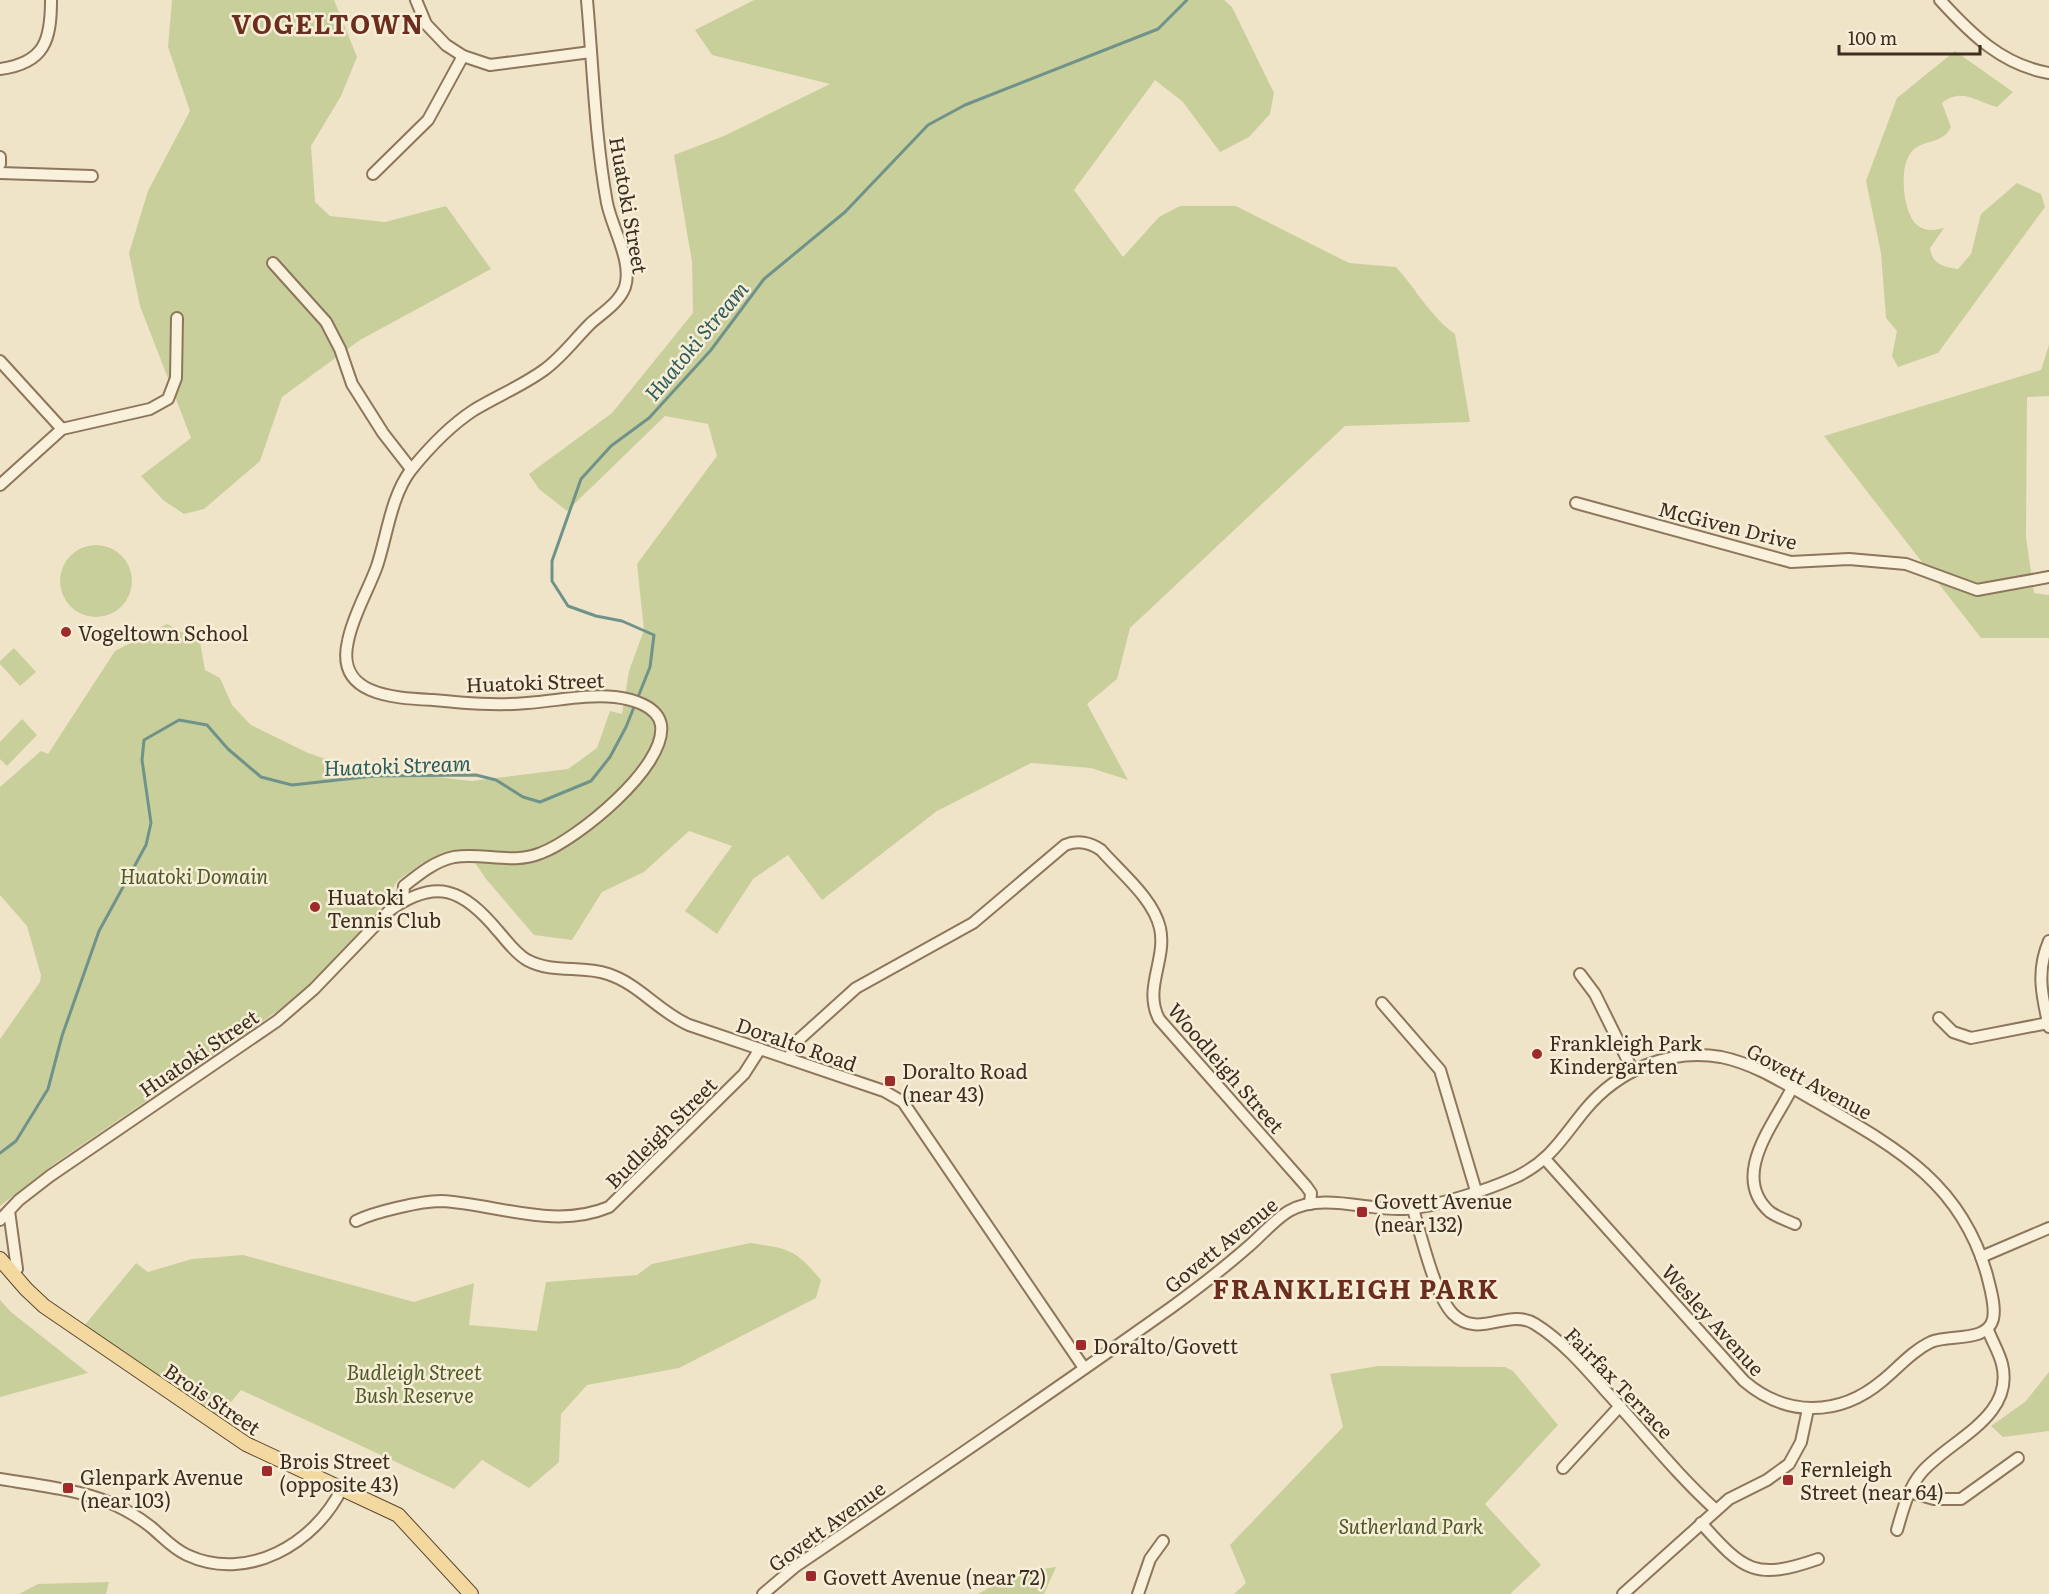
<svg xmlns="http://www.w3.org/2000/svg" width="2049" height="1594" viewBox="0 0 2049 1594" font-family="Literata,serif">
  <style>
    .green { fill: #c9cf9b }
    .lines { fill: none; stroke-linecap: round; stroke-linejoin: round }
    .stream { stroke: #6f938a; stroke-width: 3 }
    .minor-casing { stroke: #8d765c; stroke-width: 14 }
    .major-casing { stroke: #5b4430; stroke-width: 16 }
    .minor { stroke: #faf1dc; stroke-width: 10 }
    .major { stroke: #f3d9a0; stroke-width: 14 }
    .poi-dot { fill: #9e2a2b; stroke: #f7eed8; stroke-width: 2 }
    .labels { text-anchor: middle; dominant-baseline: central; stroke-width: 5; stroke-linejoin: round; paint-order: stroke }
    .street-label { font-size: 20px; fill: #3d2e20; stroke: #f7eed8 }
    .poi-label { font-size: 20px; fill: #3d2e20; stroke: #f7eed8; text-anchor: start }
    .park-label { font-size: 20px; font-style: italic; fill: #4d5a26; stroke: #f7eed8 }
    .water-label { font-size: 21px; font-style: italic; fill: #2f5d5a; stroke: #f7eed8 }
    .district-label { font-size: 26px; font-weight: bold; letter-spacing: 1.5px; fill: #6b2e1e; stroke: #f7eed8 }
  </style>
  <rect width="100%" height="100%" fill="#f0e4c8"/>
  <g class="green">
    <path d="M172,0H334L357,57L341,96L311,146L315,202L330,216L385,222L446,206L491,269L360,340L282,397L260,461L204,509L184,514L163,500L141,476L191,438L140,306L129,253L148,191L190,111L168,47Z"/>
    <path d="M754,0H1224L1232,7L1274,93L1270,114L1249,137L1220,152L1183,102L1155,80L1074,190L1123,257L1159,217L1180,206H1236L1349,263L1396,267C1416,289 1431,317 1455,334L1470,422L1345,426L1130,628L1117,679L1087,704L1128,780L1091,768L1031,763L937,811L822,900L788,855L753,879L717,934L685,911L732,846L689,831L644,872L602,892L572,940L534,935L486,879L469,854L458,849L422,863L397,881L369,929L304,993L54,1164L0,1206V1039L40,982L41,975L27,926L0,895V787L41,751L48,754L115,651L167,624L200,642L205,670L220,678L232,705L251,725L308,753L350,767L472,781L568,769L597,748L610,711L622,714L629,671L644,630L637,564L717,456L708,424L665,416L567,511L539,489L529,474L612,413L693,313L692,262L674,155L724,136L830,84L712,55L695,30Z"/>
    <path d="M1955,51L2013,92L1997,107C1976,102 1962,87 1942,103L1951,127C1942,146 1920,138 1910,154C1899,169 1903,213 1917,225C1925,232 1935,230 1944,228L1930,248C1932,264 1943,267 1958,269L1971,254L1981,214L2017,183L2041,194L2045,207L1938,353L1898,367L1892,356L1897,331L1886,318L1881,253L1866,181L1897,98Z"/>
    <path d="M2049,345V396L2027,397L2026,537L2034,593L2049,595V638H1981L1824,436L2041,370Z"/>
    <circle cx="96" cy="581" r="36"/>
    <path d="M14,648L36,672L20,686L0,664V661Z"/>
    <path d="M22,719L37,735L7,766L0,759V742Z"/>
    <path d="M750,1243C790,1249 795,1249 821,1280L816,1298L679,1368L587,1385L561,1414L559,1462L529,1488L482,1460L454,1489L241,1390L219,1416L84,1326L136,1263L148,1272L192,1259L243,1255L414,1302L474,1283L469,1325L537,1331L546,1282L637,1275L652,1264Z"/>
    <path d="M0,1300L11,1312L88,1373L0,1397Z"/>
    <path d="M1378,1366L1505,1367L1513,1371L1558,1425L1485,1504L1541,1565L1510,1594H1234L1246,1583L1230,1545L1343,1427L1330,1374Z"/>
    <path d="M2049,1372V1431L2003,1437L1991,1426L2025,1402Z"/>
    <path d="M1056,1567L1044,1594H978L1015,1573Z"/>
    <path d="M109,1582L106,1594H19L38,1584Z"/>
  </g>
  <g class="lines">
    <path class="stream" d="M0,1153L16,1141L48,1089L62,1036L99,931L146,845L151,823L142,760L144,740L179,720L207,725L228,749L261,777L292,785L374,776L476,775L496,780L523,797L540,802L591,781L610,757L626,727L650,667L654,635L622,621L596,616L568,606L552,581V561L581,479L611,446L649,418L711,350L764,279L845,212L928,125L965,105L1158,29L1187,0"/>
    <defs>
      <g id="minor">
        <path d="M416,0L426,24L446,45L463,56L490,65L591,52"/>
        <path d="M1940,0C1971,34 2002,65 2049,73"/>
        <path d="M0,69C45,63 51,40 51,0"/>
        <path d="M0,157V164"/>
        <path d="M0,173L92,176"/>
        <path d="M373,174L428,120L463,56"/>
        <path d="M273,263L326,322L340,349L352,384L383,433L411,469"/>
        <path d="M0,361L62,429"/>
        <path d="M0,485L62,429L150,409L168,399L176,378L177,318"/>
        <path d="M1576,503L1791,562L1849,559L1906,564L1977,590L2049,577"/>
        <path d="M403,901L404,886C419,874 435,861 454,857C483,852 512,865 541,853C576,840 667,767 661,725C658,706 632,699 615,697C586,694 556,701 527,703C496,706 464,703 433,700C395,698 335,696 348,641C353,615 368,591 377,566C387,536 391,496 411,470C428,449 451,425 474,410C497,396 522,386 544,370C562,357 574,340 590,324C602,313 619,303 625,287C633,262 612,228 607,203C595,137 593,67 587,0"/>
        <path d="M2049,941C2036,971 2042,996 2049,1027"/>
        <path d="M1580,974L1595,994L1633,1071"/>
        <path d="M1382,1003L1440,1070L1476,1191"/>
        <path d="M1939,1018L1953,1032L1971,1038L2048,1023"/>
        <path d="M789,1059L795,1043L856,988L973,923L1065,845C1077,840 1090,842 1101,850C1120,872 1153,898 1160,928C1167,960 1143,988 1159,1019L1306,1186L1311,1193L1310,1204"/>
        <path d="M1792,1088C1775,1123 1729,1176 1770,1212C1777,1217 1788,1221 1795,1224"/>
        <path d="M1413,1209C1421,1235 1435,1296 1453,1314C1479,1340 1508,1307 1535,1324C1561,1340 1584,1366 1604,1389C1641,1429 1676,1474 1716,1510"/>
        <path d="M9,1211L17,1269L14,1274"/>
        <path d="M0,1220L19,1200L50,1176L277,1021L314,989L389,911C436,877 463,889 498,931C507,941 515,953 527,960C553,974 581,965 608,974C639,984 659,1012 689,1025L884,1091L903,1102L1084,1368"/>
        <path d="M356,1221C374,1212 421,1201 441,1201C497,1204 554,1230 609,1207L744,1074L760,1049"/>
        <path d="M1981,1257L2049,1228"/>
        <path d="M1563,1468L1620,1406"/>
        <path d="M0,1479C31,1484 80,1490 108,1502C123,1508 137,1516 151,1527C163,1537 172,1548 187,1555C247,1583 315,1544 342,1488"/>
        <path d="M1909,1492L1934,1499H1961L2018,1458"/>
        <path d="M1701,1523C1744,1571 1755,1581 1818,1559"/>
        <path d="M1897,1530C1903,1510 1908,1488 1922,1472C1951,1439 2015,1417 2002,1364C1999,1352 1992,1341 1988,1330"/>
        <path d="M763,1594L796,1566C922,1481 1048,1395 1172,1307C1198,1288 1224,1268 1249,1246C1262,1235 1274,1220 1289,1211C1322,1192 1369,1211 1404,1209C1433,1208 1490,1189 1516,1177C1551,1160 1562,1138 1585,1110C1618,1070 1670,1048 1721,1057C1756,1064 1787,1085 1817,1102C1895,1147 1961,1182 1987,1275C1990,1288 1996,1306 1993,1319C1987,1343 1949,1334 1931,1342C1912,1351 1898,1368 1882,1381C1839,1417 1786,1417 1744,1381L1545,1159"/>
        <path d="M1138,1594L1150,1559L1163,1541"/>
        <path d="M1623,1594L1729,1499L1767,1480L1789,1464L1801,1442L1808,1409"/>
      </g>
      <path id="major" d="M0,1259L26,1289L44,1306L246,1444L398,1515L471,1594"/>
    </defs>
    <use href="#minor" class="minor-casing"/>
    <use href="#major" class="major-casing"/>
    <use href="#minor" class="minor"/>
    <use href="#major" class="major"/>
  </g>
  <g class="poi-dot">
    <circle cx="66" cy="632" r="6"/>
    <circle cx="315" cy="907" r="6"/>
    <circle cx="1537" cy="1054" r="6"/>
    <rect x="884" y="1075" width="12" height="12" rx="3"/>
    <rect x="1356" y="1206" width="12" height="12" rx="3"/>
    <rect x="1075" y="1339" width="12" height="12" rx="3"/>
    <rect x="261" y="1465" width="12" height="12" rx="3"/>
    <rect x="1782" y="1474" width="12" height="12" rx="3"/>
    <rect x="62" y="1482" width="12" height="12" rx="3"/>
    <rect x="805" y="1570" width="12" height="12" rx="3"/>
  </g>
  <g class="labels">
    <g class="street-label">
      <text transform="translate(630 205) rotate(80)">Huatoki Street</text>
      <text transform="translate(1728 524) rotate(14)">McGiven Drive</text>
      <text transform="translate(535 681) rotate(-2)">Huatoki Street</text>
      <text transform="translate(797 1043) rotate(19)">Doralto Road</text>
      <text transform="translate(198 1052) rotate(-34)">Huatoki Street</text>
      <text transform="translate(1227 1067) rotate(49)">Woodleigh Street</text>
      <text transform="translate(1810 1080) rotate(28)">Govett Avenue</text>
      <text transform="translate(660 1132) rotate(-45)">Budleigh Street</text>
      <text transform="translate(1220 1244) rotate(-39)">Govett Avenue</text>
      <text transform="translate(1714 1319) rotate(48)">Wesley Avenue</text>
      <text transform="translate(1620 1382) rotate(46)">Fairfax Terrace</text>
      <text transform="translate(213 1398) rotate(34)">Brois Street</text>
      <text transform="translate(826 1525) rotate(-36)">Govett Avenue</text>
    </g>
    <g class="poi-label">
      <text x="78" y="632">Vogeltown School</text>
      <text x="327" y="896">Huatoki<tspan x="327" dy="23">Tennis Club</tspan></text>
      <text x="1549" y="1042">Frankleigh Park<tspan x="1549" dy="23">Kindergarten</tspan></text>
      <text x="902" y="1070">Doralto Road<tspan x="902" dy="23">(near 43)</tspan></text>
      <text x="1374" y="1200">Govett Avenue<tspan x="1374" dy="23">(near 132)</tspan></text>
      <text x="1093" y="1345">Doralto/Govett</text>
      <text x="279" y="1460">Brois Street<tspan x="279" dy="23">(opposite 43)</tspan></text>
      <text x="1800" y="1468">Fernleigh<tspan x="1800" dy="23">Street (near 64)</tspan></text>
      <text x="80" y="1476">Glenpark Avenue<tspan x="80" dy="23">(near 103)</tspan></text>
      <text x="823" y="1576">Govett Avenue (near 72)</text>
    </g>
    <g class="park-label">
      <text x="194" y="875">Huatoki Domain</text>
      <text x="414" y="1371">Budleigh Street<tspan x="414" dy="23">Bush Reserve</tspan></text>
      <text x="1411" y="1525">Sutherland Park</text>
    </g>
    <g class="water-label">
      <text transform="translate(695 340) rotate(-50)">Huatoki Stream</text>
      <text transform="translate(397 764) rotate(-2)">Huatoki Stream</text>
    </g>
    <g class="district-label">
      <text x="328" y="22">VOGELTOWN</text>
      <text x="1356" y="1287">FRANKLEIGH PARK</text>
    </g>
  </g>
  <path d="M1839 45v9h141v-9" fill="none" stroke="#3d2e20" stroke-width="3"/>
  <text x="1848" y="45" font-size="18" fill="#3d2e20" stroke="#f7eed8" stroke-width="4.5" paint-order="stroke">100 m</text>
</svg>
